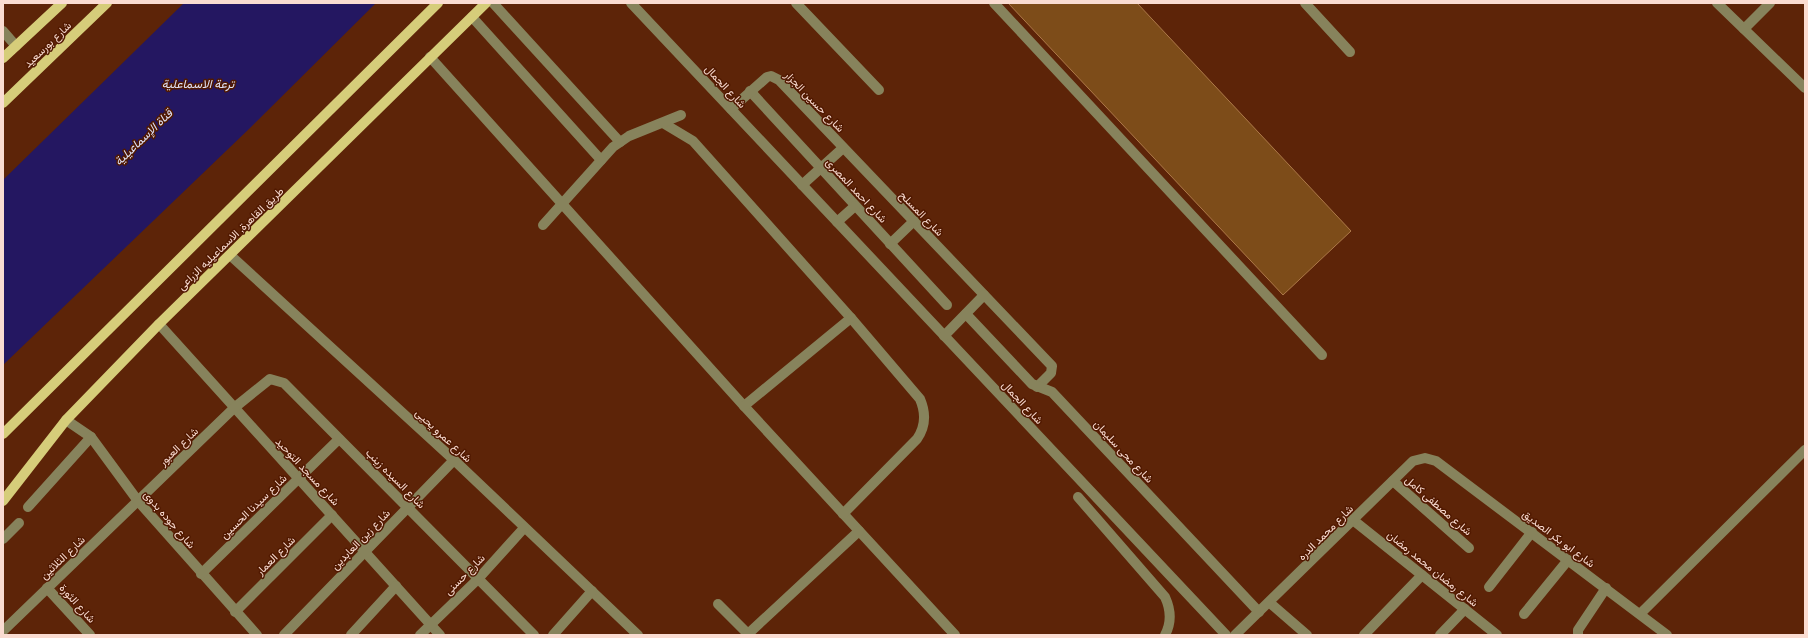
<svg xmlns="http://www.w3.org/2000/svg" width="1808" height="638" viewBox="0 0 1808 638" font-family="Lato,Vazirmatn,sans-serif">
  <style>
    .water { fill: #241761 }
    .building { fill: #7d4c19; stroke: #ad7949 }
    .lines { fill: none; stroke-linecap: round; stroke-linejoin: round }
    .minor { stroke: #87835c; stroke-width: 10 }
    .major { stroke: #d6cd7a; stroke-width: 10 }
    .labels { text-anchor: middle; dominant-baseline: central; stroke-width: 3; stroke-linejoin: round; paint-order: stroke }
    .street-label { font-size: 11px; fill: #fadcd1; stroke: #511900 }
    .water-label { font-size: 12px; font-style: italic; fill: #dfe1f7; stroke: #511900 }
  </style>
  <rect width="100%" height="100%" fill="#5d2408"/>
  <path class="water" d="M184,3H376L250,128L3,365V180Z"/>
  <path class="building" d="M1008,3H1137L1351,231L1283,295Z"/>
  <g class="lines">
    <g class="minor">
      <path d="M493,3L620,142"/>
      <path d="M631,3L1226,635"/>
      <path d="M796,3L879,90"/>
      <path d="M994,3L1322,355"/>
      <path d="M1305,3L1350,52"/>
      <path d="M1717,3L1805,88"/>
      <path d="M472,17L601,160"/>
      <path d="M1744,29L1770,3"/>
      <path d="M3,31L16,46"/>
      <path d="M430,57L744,406L955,635"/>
      <path d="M750,91L947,305"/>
      <path d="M731,109L767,77L771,76L779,80L1052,366L1051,373L1037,387"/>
      <path d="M663,123L693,141L851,318L920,399C926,413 926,426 917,439L843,514"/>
      <path d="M802,185L843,148"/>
      <path d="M837,222L855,206"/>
      <path d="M543,225L613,147L629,136L681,115"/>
      <path d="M890,244L914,221"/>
      <path d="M230,255L454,460L638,635"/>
      <path d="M966,314L1032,384L1052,392L1259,612"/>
      <path d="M159,324L440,635"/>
      <path d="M944,336L984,295"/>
      <path d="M744,406L851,318"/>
      <path d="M66,420L91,437L138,501L257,635"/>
      <path d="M1393,481L1469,548"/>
      <path d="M1078,497L1165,597C1171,610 1172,622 1165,635"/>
      <path d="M28,507L91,437"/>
      <path d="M1353,520L1497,635"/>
      <path d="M3,539L19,523"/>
      <path d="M201,574L339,439"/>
      <path d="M1489,587L1532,532"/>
      <path d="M47,588L90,635"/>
      <path d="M1270,603L1307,635"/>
      <path d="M718,604L749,635"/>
      <path d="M235,612L332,515"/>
      <path d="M1524,614L1568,560"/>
      <path d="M1640,614L1805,450"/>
      <path d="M3,631L234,408L270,379L284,383L534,635"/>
      <path d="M748,634L859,531"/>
      <path d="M284,635L454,460"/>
      <path d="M351,635L396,586"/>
      <path d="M420,635L478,579L524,528"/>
      <path d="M553,635L592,591"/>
      <path d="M1235,635L1413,461L1425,458L1436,461L1667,635"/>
      <path d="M1364,635L1422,575"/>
      <path d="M1440,635L1465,609"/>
      <path d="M1578,635V630L1606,588"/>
    </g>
    <g class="major">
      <path d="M3,58L62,3"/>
      <path d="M3,103L107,3"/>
      <path d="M3,434L438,3"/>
      <path d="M3,501L66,420L159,324L486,3"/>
    </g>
  </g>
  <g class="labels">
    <g class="street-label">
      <text transform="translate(47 44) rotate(-44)">شارع بورسعيد</text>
      <text transform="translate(726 86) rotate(47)">شارع الجمال</text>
      <text transform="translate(815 101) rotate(46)">شارع حسين الجزار</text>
      <text transform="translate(857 190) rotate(47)">شارع احمد المصرى</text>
      <text transform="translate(922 213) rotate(46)">شارع المسلح</text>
      <text transform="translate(230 238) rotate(-44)">طريق القاهرة, الاسماعيليه الزراعى</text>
      <text transform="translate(1023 402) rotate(47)">شارع الجمال</text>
      <text transform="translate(444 435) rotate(43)">شارع عمرو يحيى</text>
      <text transform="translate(178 446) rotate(-44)">شارع العبور</text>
      <text transform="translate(1124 451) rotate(47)">شارع محى سليمان</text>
      <text transform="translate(308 471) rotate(47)">شارع مسجد التوحيد</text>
      <text transform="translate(396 478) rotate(45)">شارع السيده زينب</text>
      <text transform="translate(1439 505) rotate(41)">شارع مصطفى كامل</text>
      <text transform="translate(253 506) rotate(-44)">شارع سيدنا الحسين</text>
      <text transform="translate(170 519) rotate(49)">شارع جوده بدوى</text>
      <text transform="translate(1325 532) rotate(-45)">شارع محمد الدره</text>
      <text transform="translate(1559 538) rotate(37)">شارع ابو بكر الصديق</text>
      <text transform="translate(360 539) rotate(-46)">شارع زين العابدين</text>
      <text transform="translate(275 555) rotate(-45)">شارع العمار</text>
      <text transform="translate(62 557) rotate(-44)">شارع الثلاثين</text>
      <text transform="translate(1433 568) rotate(39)">شارع رمضان محمد رمضان</text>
      <text transform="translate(464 574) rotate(-45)">شارع حسنى</text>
      <text transform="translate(78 603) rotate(48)">شارع الثورة</text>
    </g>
    <g class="water-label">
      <text x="198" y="83">ترعة الاسماعلية</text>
      <text transform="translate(143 137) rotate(-44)">قناة الإسماعيلية</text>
    </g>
  </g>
  <rect width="1808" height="638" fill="none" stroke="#fadcd1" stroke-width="8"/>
</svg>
